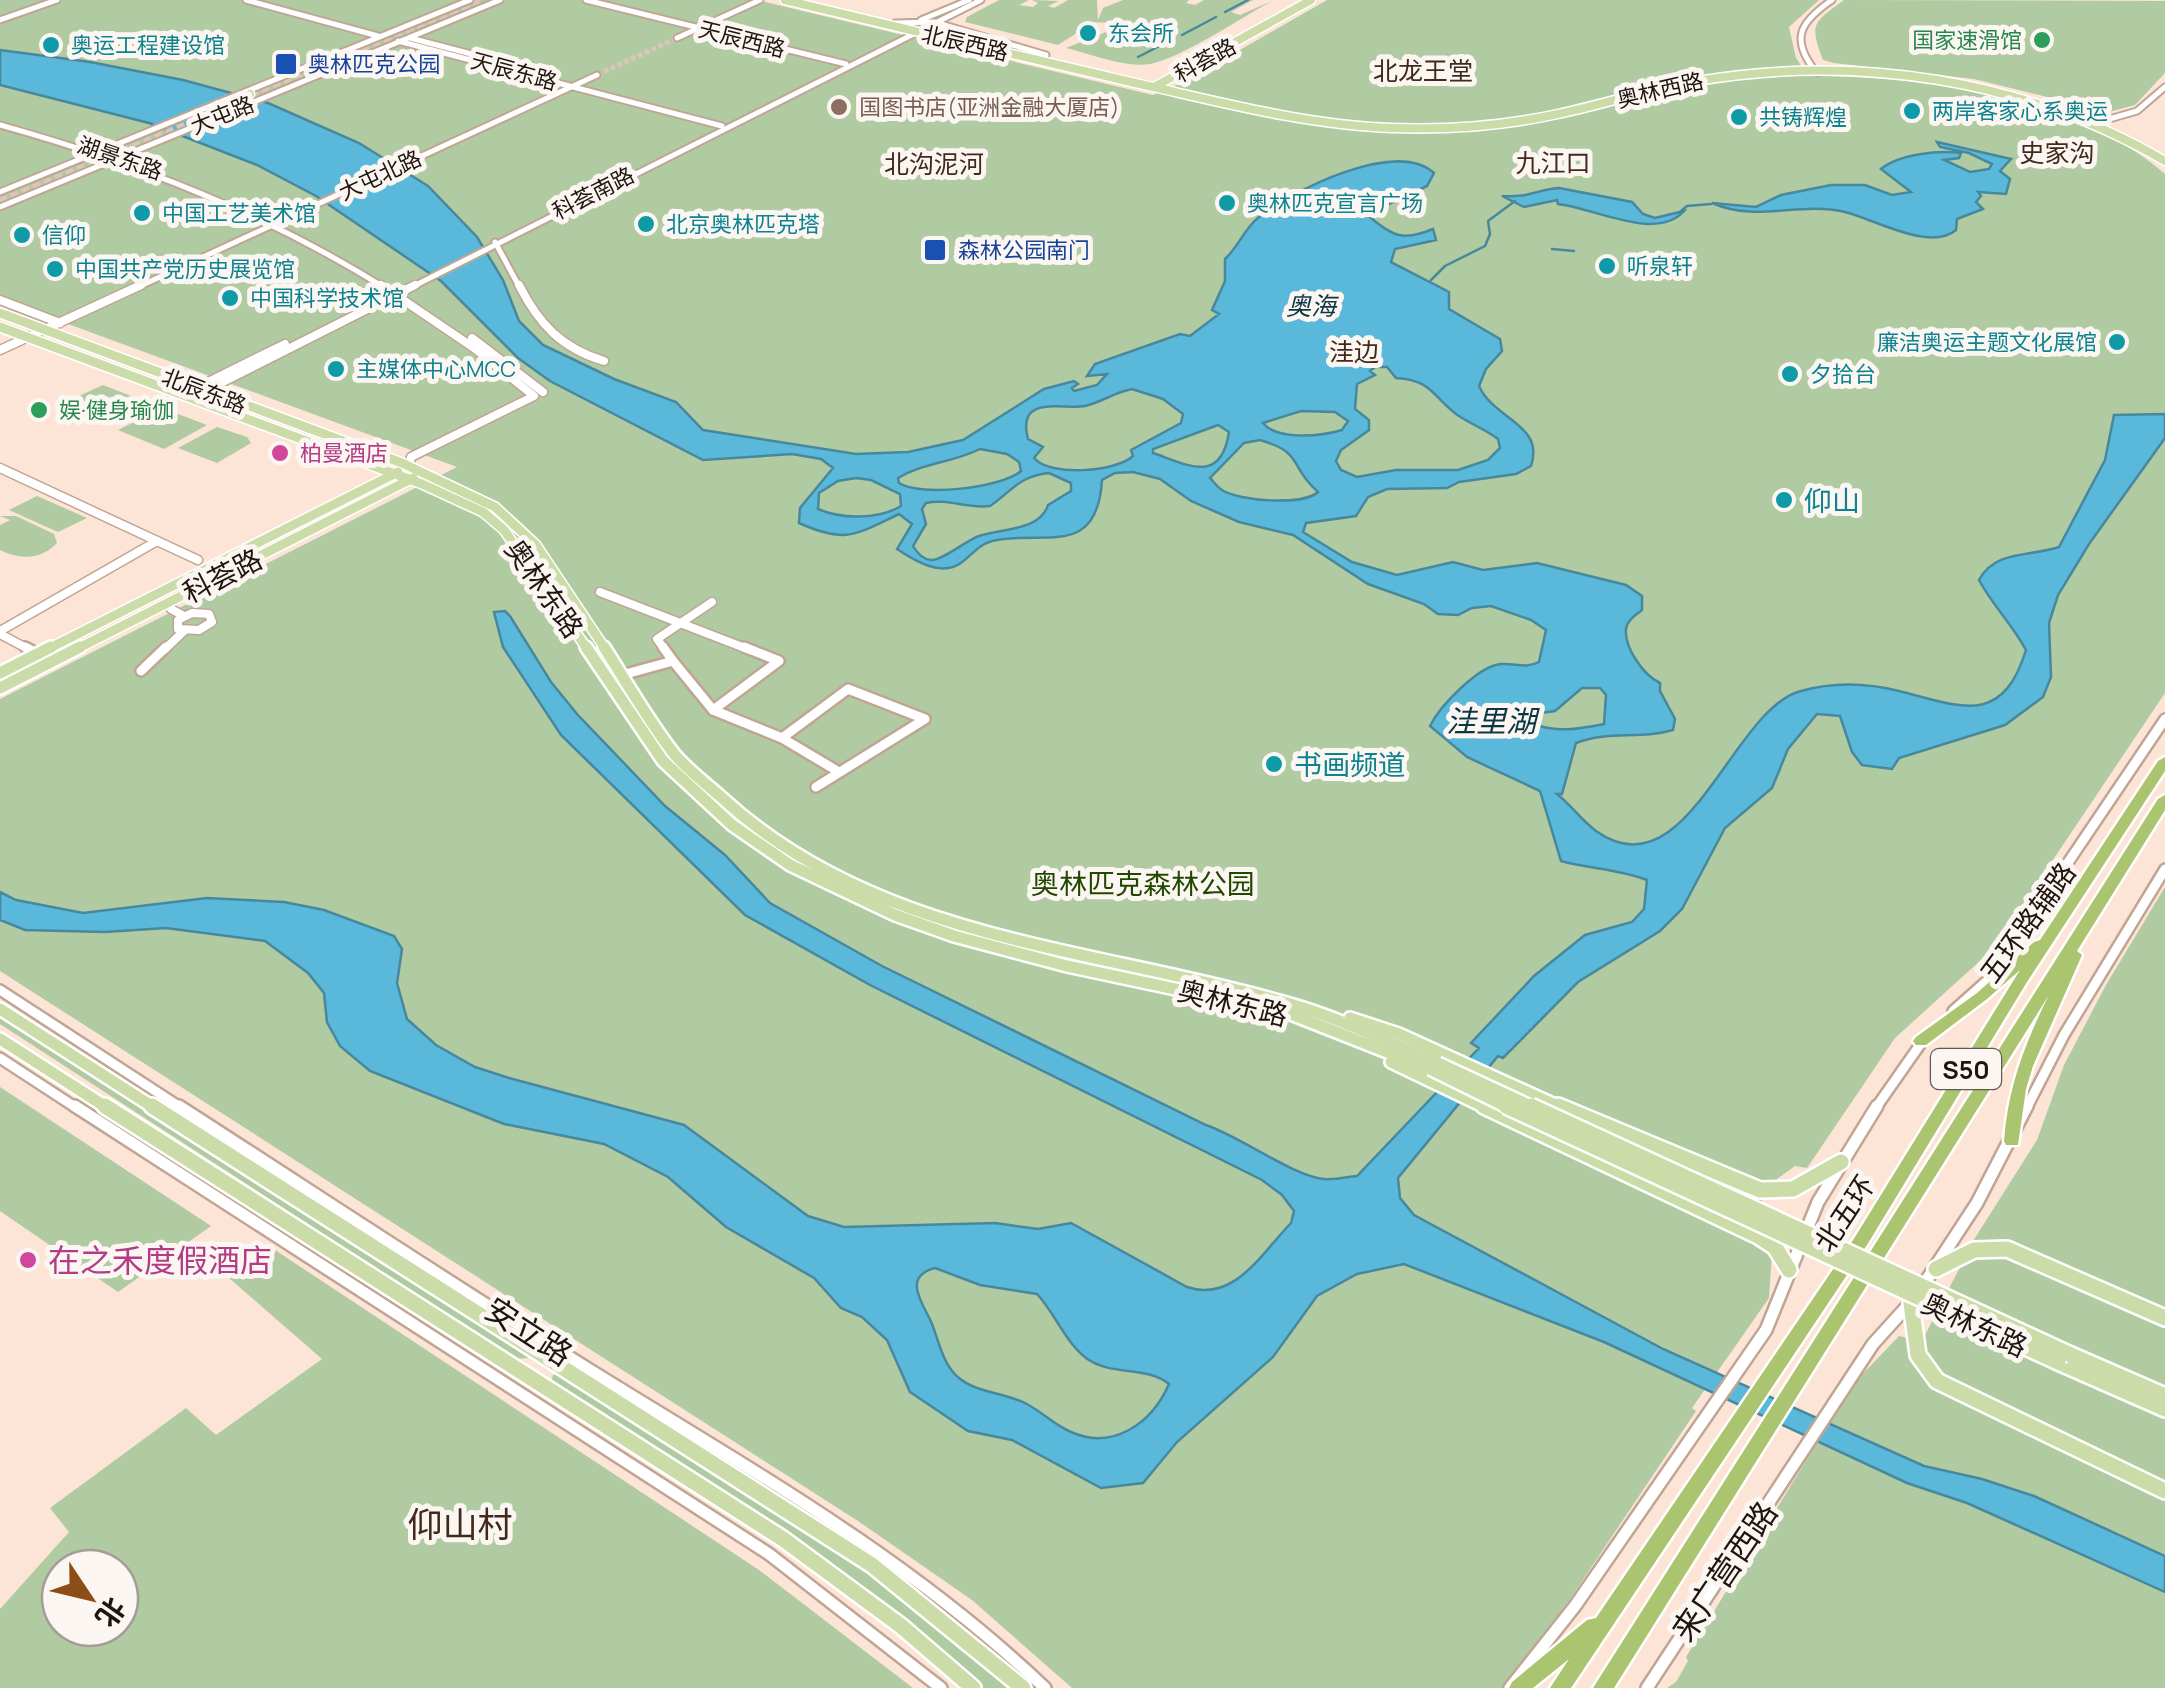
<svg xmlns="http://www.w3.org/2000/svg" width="2165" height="1688" viewBox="0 0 2165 1688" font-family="Manrope,'Noto Sans SC',sans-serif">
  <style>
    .green { fill: #b0caa1; fill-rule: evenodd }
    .water { fill: #5ab9da; stroke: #48889d; stroke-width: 2.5; fill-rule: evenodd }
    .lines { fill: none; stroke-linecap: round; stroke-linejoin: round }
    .stream { stroke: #48889d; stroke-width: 2.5 }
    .minor-tunnel { stroke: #dbc6b9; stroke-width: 5; stroke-dasharray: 5 2.5; stroke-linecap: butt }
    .major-tunnel { stroke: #dbc6b9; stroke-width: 8; stroke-dasharray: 8 4; stroke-linecap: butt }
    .minor-far3-casing { stroke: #c1a594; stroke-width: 9 }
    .minor-far2-casing { stroke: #c1a594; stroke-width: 11 }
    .minor-far1-casing { stroke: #c1a594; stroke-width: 14 }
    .minor-casing { stroke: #c1a594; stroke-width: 16 }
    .major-far3-casing { stroke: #fff; stroke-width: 11 }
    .major-far2-casing { stroke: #fff; stroke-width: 12 }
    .major-far1-casing { stroke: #fff; stroke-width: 16 }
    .major-casing { stroke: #fff; stroke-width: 20 }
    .highway-casing { stroke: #fff; stroke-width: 5 }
    .minor-far3 { stroke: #fff; stroke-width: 5 }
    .minor-far2 { stroke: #fff; stroke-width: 8 }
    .minor-far1 { stroke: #fff; stroke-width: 9 }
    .minor { stroke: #fff; stroke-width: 11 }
    .major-far3 { stroke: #ccdca9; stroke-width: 8 }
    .major-far2 { stroke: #ccdca9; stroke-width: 9 }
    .major-far1 { stroke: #ccdca9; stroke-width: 11 }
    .major { stroke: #ccdca9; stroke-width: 15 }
    .highway { fill: #aac470; fill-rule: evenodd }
    .major-bridge-far1-casing { stroke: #fff; stroke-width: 16; stroke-linecap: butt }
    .major-bridge-casing { stroke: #fff; stroke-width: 20; stroke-linecap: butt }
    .major-bridge-far1 { stroke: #ccdca9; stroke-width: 11 }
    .major-bridge { stroke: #ccdca9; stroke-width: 15 }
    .culture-dot { fill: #0f9aa8; stroke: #fcf6f2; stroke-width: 4 }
    .leisure-dot { fill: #2e9e5b; stroke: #fcf6f2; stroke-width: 4 }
    .transit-dot { fill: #1a4fb4; stroke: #fcf6f2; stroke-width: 4 }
    .education-dot { fill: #8d6e63; stroke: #fcf6f2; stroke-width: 4 }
    .hotel-dot { fill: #d1479c; stroke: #fcf6f2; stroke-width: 4 }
    .labels { text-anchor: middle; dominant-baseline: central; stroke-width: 10; stroke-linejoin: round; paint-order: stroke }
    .far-culture-label { font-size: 22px; fill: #0d838f; stroke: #fcf6f2; text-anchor: start }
    .far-street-label { font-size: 22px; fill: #1f150f; stroke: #fcf6f2 }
    .far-leisure-label { font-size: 22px; fill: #27864d; stroke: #fcf6f2; text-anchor: end }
    .far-transit-label { font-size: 22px; fill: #164399; stroke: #fcf6f2; text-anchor: start }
    .far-education-label { font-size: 22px; fill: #785e54; stroke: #fcf6f2; text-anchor: start }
    .far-hotel-label { font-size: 22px; fill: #b23c85; stroke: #fcf6f2; text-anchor: start }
    .far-neighbourhood-label { font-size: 25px; fill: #402a1c; stroke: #fcf6f2 }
    .far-water-label { font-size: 25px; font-style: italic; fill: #0b3745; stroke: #fcf6f2 }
    .shield { fill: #fcf6f2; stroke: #615853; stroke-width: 2.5 }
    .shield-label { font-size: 25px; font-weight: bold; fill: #1f150f }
    .culture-label { font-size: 28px; fill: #0d838f; stroke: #fcf6f2; text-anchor: start }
    .street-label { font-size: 28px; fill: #1f150f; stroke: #fcf6f2 }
    .park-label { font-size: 28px; fill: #224700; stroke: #fcf6f2 }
    .water-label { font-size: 30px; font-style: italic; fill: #0b3745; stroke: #fcf6f2 }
    .near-hotel-label { font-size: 32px; fill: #b23c85; stroke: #fcf6f2; text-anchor: start }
    .near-street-label { font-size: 32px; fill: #1f150f; stroke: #fcf6f2 }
    .near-neighbourhood-label { font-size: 35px; fill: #402a1c; stroke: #fcf6f2 }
  </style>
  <rect width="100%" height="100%" fill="#fce5d7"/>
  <g class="green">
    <path d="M0,0H757L1153,95L1184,82L1327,0H1819L1789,27L1796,58L1808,76C1922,76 2076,96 2165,174V693L1993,949L1895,1038L1807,1168L1795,1166L1777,1179L1737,1236L1772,1252L1769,1298L1692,1408L1696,1411L1568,1602L1504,1688H1072L972,1600L858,1521L0,971V699L457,467L0,299Z"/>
    <path d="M999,0H1029L1019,5L1033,7L1038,3L1032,0L1059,1L1048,6L1054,8L1068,0H1097L1098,20L1103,8L1123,0H1189L1186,3L1195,5L1204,0H1253L1231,12L1240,15L1274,0C1244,16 1180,59 1150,64C1124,68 1091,54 1066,48L1126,24L1094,22L1058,45L965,22L967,17Z"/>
    <path d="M1844,0L2165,1V73L2135,105L2109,112L1974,79L1834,63L1823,60C1809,23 1813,23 1844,0Z"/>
    <path d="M103,385L154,405L124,422L70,400Z"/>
    <path d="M160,409H165L207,425L164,449L118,430Z"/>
    <path d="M217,427L247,437L251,443L217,463L178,448Z"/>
    <path d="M37,496L87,518L58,532L9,510Z"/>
    <path d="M0,516H16L54,534L57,543C41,560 20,560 0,550V525L10,520Z"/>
    <path d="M2165,887V1688H1667L1676,1682L1688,1661L1686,1657L1853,1384L1899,1336L1922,1341L1975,1238L2037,1140L2064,1065L2106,985Z"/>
    <path d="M0,1010L530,1355L528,1358L516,1359L0,1024Z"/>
    <path d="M0,1087L211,1226L118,1292L0,1211Z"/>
    <path d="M272,1248L759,1570L913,1688H0V1609L69,1532L50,1508L186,1408L216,1435L322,1359L206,1258ZM60,1568H120V1628H60Z"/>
    <path d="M563,1372C715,1470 876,1562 1007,1688H983L932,1644L551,1384L553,1375Z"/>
  </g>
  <g class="water">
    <path d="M0,50L90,62L183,80L268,103L359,143L428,186L477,237L503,280L519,321L543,345L614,379L676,402L703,430L856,454L908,452L963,440L1044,389L1074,381L1078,384L1072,388L1074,391L1097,385L1107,374L1087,376L1095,364L1180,334L1190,336L1219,314L1212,310L1225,281V259C1239,246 1244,229 1259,217C1292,191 1396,138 1434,173L1427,186L1374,211L1370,217C1393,237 1404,241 1433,229L1436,240L1395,249L1391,262L1449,292V309L1500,339L1502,351L1486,369L1479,386C1494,420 1545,424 1531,466L1516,474L1459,482L1447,488L1387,489L1368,497L1356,516L1306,523L1303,532L1352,562L1397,575L1453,562L1483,570L1537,563L1626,585L1642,596V610C1636,615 1627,620 1626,629C1624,647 1643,675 1660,683V691L1675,719L1673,730C1640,740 1608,730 1576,743L1562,794H1557C1571,805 1582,821 1596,831C1687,896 1732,708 1801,691C1833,682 1867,683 1899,691C1959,706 2002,728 2026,650C2012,624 1993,606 1979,580C1995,550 2028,557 2059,547L2105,460L2114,415L2165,414V438L2089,544L2058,595L2049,623L2051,677L2043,697L2005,725L1899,758L1892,769L1862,765L1852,752L1840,716L1817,714L1788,749L1772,788L1725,828L1682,909L1660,931L1578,982L1503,1058L1498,1056L1398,1178L1400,1198L1414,1215L1663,1349L1924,1466L1982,1479L2034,1496L2165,1556V1592L1967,1503L1907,1483L1604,1342L1404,1264L1357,1274L1317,1296L1273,1357L1177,1442L1143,1483L1101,1488L1012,1440L968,1431L910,1392L887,1340L862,1317L841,1308L814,1278L726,1227L668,1177L604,1144L504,1124L370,1071L340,1046L327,1022L324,993L308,973L265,941L166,928L105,932L25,930L0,920V892L16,900L83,913L207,898L284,902L324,910L394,936L402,949L397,983L407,1019L436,1045L475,1067L509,1078L684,1125L808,1216L844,1227L995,1223L1038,1229L1071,1223L1187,1287C1234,1303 1261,1254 1291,1223L1294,1211L1282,1195L1262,1180L870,985L745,915L561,735L503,647L494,612L505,611L510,616L551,682L577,714L665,806L725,855L770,903L882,966L1206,1125C1241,1137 1293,1176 1324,1179C1335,1180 1347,1177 1357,1176L1479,1048L1471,1043L1534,976L1585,935L1632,922L1644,909L1647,880C1619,869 1590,869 1561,861L1540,791L1467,757L1430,726C1440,706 1478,666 1501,664C1516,663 1525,669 1539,662L1546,630L1531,620L1491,606L1472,608L1458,615L1438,614L1424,604L1368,584L1293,535L1239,522L1191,501L1160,479L1133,472L1115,473L1102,480C1097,560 1043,529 992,541C978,545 972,555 961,563C941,577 915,561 897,549L912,524L899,514C855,535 846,544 799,523L800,508L833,468L821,459L792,454L703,460L550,381L518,358L441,281L316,196L257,165L149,123L0,85ZM1375,367H1387L1396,378C1432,380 1432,396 1456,414C1470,424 1485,429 1498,439L1500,448L1488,460L1458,470H1396L1357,477L1341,470L1336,461L1341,450L1369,430V420L1355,409L1357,384L1375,375L1370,371ZM1132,389L1163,399L1183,414L1181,423L1131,450L1133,456C1116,472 1050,477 1034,458L1043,447L1028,439C1016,394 1062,410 1085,406C1102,402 1115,392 1132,389ZM1301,411L1335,412L1348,421L1342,430C1322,436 1277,441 1263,423ZM1218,425L1229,432C1221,485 1188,465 1153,453V449ZM1260,440C1305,453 1288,466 1318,492C1303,506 1239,501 1222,490C1217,487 1214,482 1210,478L1244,443ZM980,449L1007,454L1019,462L1021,471C1002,488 920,497 899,483L898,478C925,462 952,463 980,449ZM1049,473L1071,483V491L1048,505C1040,531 1002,528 979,536C967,540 940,562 931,560C922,559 917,553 913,546L926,524L922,509L926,503C947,498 967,509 990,506C1012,491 1019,476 1049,473ZM856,478L871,480L900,494L901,506C878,520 841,519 818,509L819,493L838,481ZM1582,688H1600L1606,695L1604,724C1578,729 1558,733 1533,724V714L1555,711ZM935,1268L980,1285L1037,1294C1055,1313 1065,1342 1086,1358C1112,1377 1145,1365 1169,1384C1152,1423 1113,1451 1071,1432C1054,1425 1041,1411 1025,1403C1005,1393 977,1393 959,1378C943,1365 939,1342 932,1324C925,1306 900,1277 935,1268Z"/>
    <path d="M1937,142L2011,159L2000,171L2010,179L2006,194L1978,192L1981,196L1976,202L1983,209L1957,219L1956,230C1930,252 1874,219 1845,212C1798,201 1758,223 1712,203L1756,207L1781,195L1831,185H1865L1892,195L1911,192L1881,169C1899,154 1939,150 1961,153L1959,158L1944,160L1970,172L1989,169L1992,164L1969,153L1940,147Z"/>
    <path d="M1559,188L1632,202L1643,214L1655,218L1684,211C1656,242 1595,208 1558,204L1557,200L1524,207L1502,196C1529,198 1535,190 1559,188Z"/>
  </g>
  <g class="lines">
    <g class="stream">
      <path d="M1225,12L1248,0"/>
      <path d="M1182,35L1216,17"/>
      <path d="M1138,57L1173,39"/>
      <path d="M1681,211L1687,206L1711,204"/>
      <path d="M1552,249L1574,251"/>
      <path d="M1431,280L1445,266L1485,246L1490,234L1488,221L1515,201"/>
    </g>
    <path class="minor-tunnel" d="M597,75L677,38"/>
    <g class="major-tunnel">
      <path d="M250,94L479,0"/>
      <path d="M0,202L226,109"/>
    </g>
    <defs>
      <g id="minor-far3">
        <path d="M246,0L378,36"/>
        <path d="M586,0L846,64"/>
        <path d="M0,20L57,0"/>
        <path d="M921,20L969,0"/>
        <path d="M895,23L934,22L1046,55"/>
        <path d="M410,38L506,63"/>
        <path d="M677,38L760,0"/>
        <path d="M398,41L722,126"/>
        <path d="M1817,73C1789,39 1800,22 1832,0"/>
        <path d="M2092,124L2137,111L2165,87"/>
        <path d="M0,125C136,163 265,213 385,288"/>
        <path d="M0,192L470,0"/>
        <path d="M0,207L500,0"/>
        <path d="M495,242L520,288"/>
        <path d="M136,288L597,75"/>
        <path d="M410,288L981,0"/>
      </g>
      <g id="minor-far2">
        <path d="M381,285L474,348L534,396L411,457L409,466"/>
        <path d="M519,285C539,324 561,348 604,361"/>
        <path d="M0,300L60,323"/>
        <path d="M472,338L543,392"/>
        <path d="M0,350L141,285"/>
        <path d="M196,388L285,344"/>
        <path d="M205,391L415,285"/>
        <path d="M0,468L198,560"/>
        <path d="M600,592L750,650"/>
        <path d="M171,609L184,616"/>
        <path d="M192,613L209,614L212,622L199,630L178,629V620Z"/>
        <path d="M0,631L157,541"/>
        <path d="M0,634L30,650"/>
        <path d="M164,650L184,631"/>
        <path d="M665,650L657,639L712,602"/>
      </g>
      <g id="minor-far1">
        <path d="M25,647L38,654"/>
        <path d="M744,647L779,661L713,710L782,738L848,689L925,719L816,787"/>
        <path d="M673,661L713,710"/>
        <path d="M141,671L166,647"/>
        <path d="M622,675L673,661L663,647"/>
        <path d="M782,738L839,772"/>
        <path d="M0,990L183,1109"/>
        <path d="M1953,1011L1990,978L2165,719"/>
        <path d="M0,1058L78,1109"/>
        <path d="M1875,1109L1924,1039"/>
        <path d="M2026,1109L2064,1035L2165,869"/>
      </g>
      <g id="minor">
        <path d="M75,1106L769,1554L941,1688"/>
        <path d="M179,1106C317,1195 454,1286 593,1372C751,1470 910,1559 1045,1688"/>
        <path d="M1920,1290L1977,1203L2027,1106"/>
        <path d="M1510,1688L1575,1606L1766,1330L1818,1202L1877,1106"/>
        <path d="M1647,1688L1873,1344L1911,1302"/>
      </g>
      <g id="major-far3">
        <path d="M785,0C900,28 1016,55 1131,82C1217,101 1304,125 1392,128C1447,130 1503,126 1558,114C1604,104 1650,89 1697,81C1859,54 2024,79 2165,161"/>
        <path d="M1154,87L1311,0"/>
        <path d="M219,107L250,94"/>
      </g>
      <g id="major-far2">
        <path d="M0,313L402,463L495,507L536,545L606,650"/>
        <path d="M0,327L422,484L483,512L504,530L588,650"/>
        <path d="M46,650L398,472"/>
        <path d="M75,650L413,478"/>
      </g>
      <g id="major-far1">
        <path d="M586,647L663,761L732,825L790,865L895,915L954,936L1067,966L1288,1013L1430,1069"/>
        <path d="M604,647C627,683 649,722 675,755C688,770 705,783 720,796C877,942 1095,947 1290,1004C1340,1018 1390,1043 1438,1063"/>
        <path d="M0,673L51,647"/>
        <path d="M0,688L80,647"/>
        <path d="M0,1009L156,1109"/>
        <path d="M1350,1018L1399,1034L1564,1109"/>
        <path d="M0,1039L109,1109"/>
        <path d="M1391,1062L1489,1109"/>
      </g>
      <g id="major">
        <path d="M105,1106L783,1539L901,1626L973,1688"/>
        <path d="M152,1106L872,1565L1023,1688"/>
        <path d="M1484,1106L1758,1236L1775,1247L1789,1270"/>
        <path d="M1558,1106L1760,1190L1793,1189L1841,1162"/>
        <path d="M1936,1269L1974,1250L2007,1249L2165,1318"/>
        <path d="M1911,1303L1918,1355L1937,1381L2165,1491"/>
        <path d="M2071,1355L2165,1396"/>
        <path d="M2058,1362L2165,1409"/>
      </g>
      <g id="highway">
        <path d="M2165,757V771L2027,982L1867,1245L1571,1688H1550L1569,1659L1533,1688H1509L1512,1682L1587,1620L1596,1618L1855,1237L2020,970L1987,999L1926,1045H1916L1913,1041L1916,1037L1977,993L2034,942L2040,940L2158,761Z"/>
        <path d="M2165,795V810L2077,951L2082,955L2033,1066L2026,1089L2018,1145H2006L2004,1141C2008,1087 2025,1043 2049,995L1614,1688H1593L2158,799Z"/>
      </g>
    </defs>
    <use href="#minor-far3" class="minor-far3-casing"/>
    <use href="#minor-far2" class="minor-far2-casing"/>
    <use href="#minor-far1" class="minor-far1-casing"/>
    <use href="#minor" class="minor-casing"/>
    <use href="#major-far3" class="major-far3-casing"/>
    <use href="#major-far2" class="major-far2-casing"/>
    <use href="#major-far1" class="major-far1-casing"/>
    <use href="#major" class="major-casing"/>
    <use href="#highway" class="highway-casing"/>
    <use href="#minor-far3" class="minor-far3"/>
    <use href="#minor-far2" class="minor-far2"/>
    <use href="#minor-far1" class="minor-far1"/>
    <use href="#minor" class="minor"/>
    <use href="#major-far3" class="major-far3"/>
    <use href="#major-far2" class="major-far2"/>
    <use href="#major-far1" class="major-far1"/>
    <use href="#major" class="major"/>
    <use href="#highway" class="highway"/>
    <defs>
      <g id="major-bridge-far1">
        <path d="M1438,1063L1537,1109"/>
        <path d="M1430,1069L1511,1109"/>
      </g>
      <g id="major-bridge">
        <path d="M1506,1106L2058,1362"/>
        <path d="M1531,1106L2071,1355"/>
      </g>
    </defs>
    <use href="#major-bridge-far1" class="major-bridge-far1-casing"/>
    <use href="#major-bridge" class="major-bridge-casing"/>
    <use href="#major-bridge-far1" class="major-bridge-far1"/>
    <use href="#major-bridge" class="major-bridge"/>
  </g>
  <g class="culture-dot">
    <circle cx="1088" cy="33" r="10"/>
    <circle cx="51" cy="45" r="10"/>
    <circle cx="1912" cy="111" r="10"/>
    <circle cx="1739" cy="117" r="10"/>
    <circle cx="1227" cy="203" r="10"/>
    <circle cx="142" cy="213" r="10"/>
    <circle cx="646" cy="224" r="10"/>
    <circle cx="22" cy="235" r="10"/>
    <circle cx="1607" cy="266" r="10"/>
    <circle cx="55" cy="269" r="10"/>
    <circle cx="230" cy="298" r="10"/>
    <circle cx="2117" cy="342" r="10"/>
    <circle cx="336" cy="369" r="10"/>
    <circle cx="1790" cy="374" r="10"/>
    <circle cx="1784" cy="500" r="10"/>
    <circle cx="1274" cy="764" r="10"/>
  </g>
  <g class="leisure-dot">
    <circle cx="2042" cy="40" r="10"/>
    <circle cx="39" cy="410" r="10"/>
  </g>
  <g class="transit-dot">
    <rect x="274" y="52" width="24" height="24" rx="5"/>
    <rect x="923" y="238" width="24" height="24" rx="5"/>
  </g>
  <circle class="education-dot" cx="839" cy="107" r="10"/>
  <g class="hotel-dot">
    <circle cx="280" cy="453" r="10"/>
    <circle cx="28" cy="1260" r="10"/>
  </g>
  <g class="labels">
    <g class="far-culture-label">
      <text x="1108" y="33">东会所</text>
      <text x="71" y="45">奥运工程建设馆</text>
      <text x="1932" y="111">两岸客家心系奥运</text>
      <text x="1759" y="117">共铸辉煌</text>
      <text x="1247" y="203">奥林匹克宣言广场</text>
      <text x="162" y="213">中国工艺美术馆</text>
      <text x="666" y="224">北京奥林匹克塔</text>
      <text x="42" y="235">信仰</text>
      <text x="1627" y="266">听泉轩</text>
      <text x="75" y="269">中国共产党历史展览馆</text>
      <text x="250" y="298">中国科学技术馆</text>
      <text x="2097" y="342" text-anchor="end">廉洁奥运主题文化展馆</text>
      <text x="356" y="369">主媒体中心MCC</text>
      <text x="1810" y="374">夕拾台</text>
    </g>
    <g class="far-street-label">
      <text transform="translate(742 39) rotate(14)">天辰西路</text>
      <text transform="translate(965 43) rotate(13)">北辰西路</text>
      <text transform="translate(1205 60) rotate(-29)">科荟路</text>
      <text transform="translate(514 71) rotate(15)">天辰东路</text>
      <text transform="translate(1660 90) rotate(-13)">奥林西路</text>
      <text transform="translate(222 115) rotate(-22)">大屯路</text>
      <text transform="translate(120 158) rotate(19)">湖景东路</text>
      <text transform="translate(380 175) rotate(-25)">大屯北路</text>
      <text transform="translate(593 193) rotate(-27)">科荟南路</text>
      <text transform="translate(204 391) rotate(21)">北辰东路</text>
    </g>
    <g class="far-leisure-label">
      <text x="2022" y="40">国家速滑馆</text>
      <text x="59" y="410" text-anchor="start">娱·健身瑜伽</text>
    </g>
    <g class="far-transit-label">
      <text x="308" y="64">奥林匹克公园</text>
      <text x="958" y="250">森林公园南门</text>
    </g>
    <g class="far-education-label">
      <text x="859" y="107">国图书店(亚洲金融大厦店)</text>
    </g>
    <g class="far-hotel-label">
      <text x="300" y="453">柏曼酒店</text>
    </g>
    <g class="far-neighbourhood-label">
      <text x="1423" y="70">北龙王堂</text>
      <text x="2057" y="152">史家沟</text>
      <text x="1553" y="162">九江口</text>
      <text x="934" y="163">北沟泥河</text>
      <text x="1354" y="351">洼边</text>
    </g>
    <g class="far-water-label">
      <text x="1311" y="305">奥海</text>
    </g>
    <rect class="shield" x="1931" y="1049" width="70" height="40" rx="8"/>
    <g class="shield-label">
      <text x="1966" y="1069">S50</text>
    </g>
    <g class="culture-label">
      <text x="1804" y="500">仰山</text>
      <text x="1294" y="764">书画频道</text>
    </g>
    <g class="street-label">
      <text transform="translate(222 575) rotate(-27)">科荟路</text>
      <text transform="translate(545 588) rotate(55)">奥林东路</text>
      <text transform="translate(2027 922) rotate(-54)">五环路辅路</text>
      <text transform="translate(1233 1002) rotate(14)">奥林东路</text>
      <text transform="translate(1844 1213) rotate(-57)">北五环</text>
      <text transform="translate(1975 1324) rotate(25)">奥林东路</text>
    </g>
    <g class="park-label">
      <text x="1143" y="883">奥林匹克森林公园</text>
    </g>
    <g class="water-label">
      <text x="1491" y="720">洼里湖</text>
    </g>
    <g class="near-hotel-label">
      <text x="48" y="1260">在之禾度假酒店</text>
    </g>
    <g class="near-street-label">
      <text transform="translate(529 1331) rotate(33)">安立路</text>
      <text transform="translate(1724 1571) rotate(-56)">来广营西路</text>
    </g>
    <g class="near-neighbourhood-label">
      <text x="460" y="1524">仰山村</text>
    </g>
  </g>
  <g transform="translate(90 1598) rotate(125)"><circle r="48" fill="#fcf6f2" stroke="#a49c97" stroke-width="2.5"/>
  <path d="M0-8L18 38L0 25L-18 38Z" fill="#8d4d16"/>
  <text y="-15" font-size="28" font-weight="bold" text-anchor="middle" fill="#1f150f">北</text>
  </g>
</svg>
